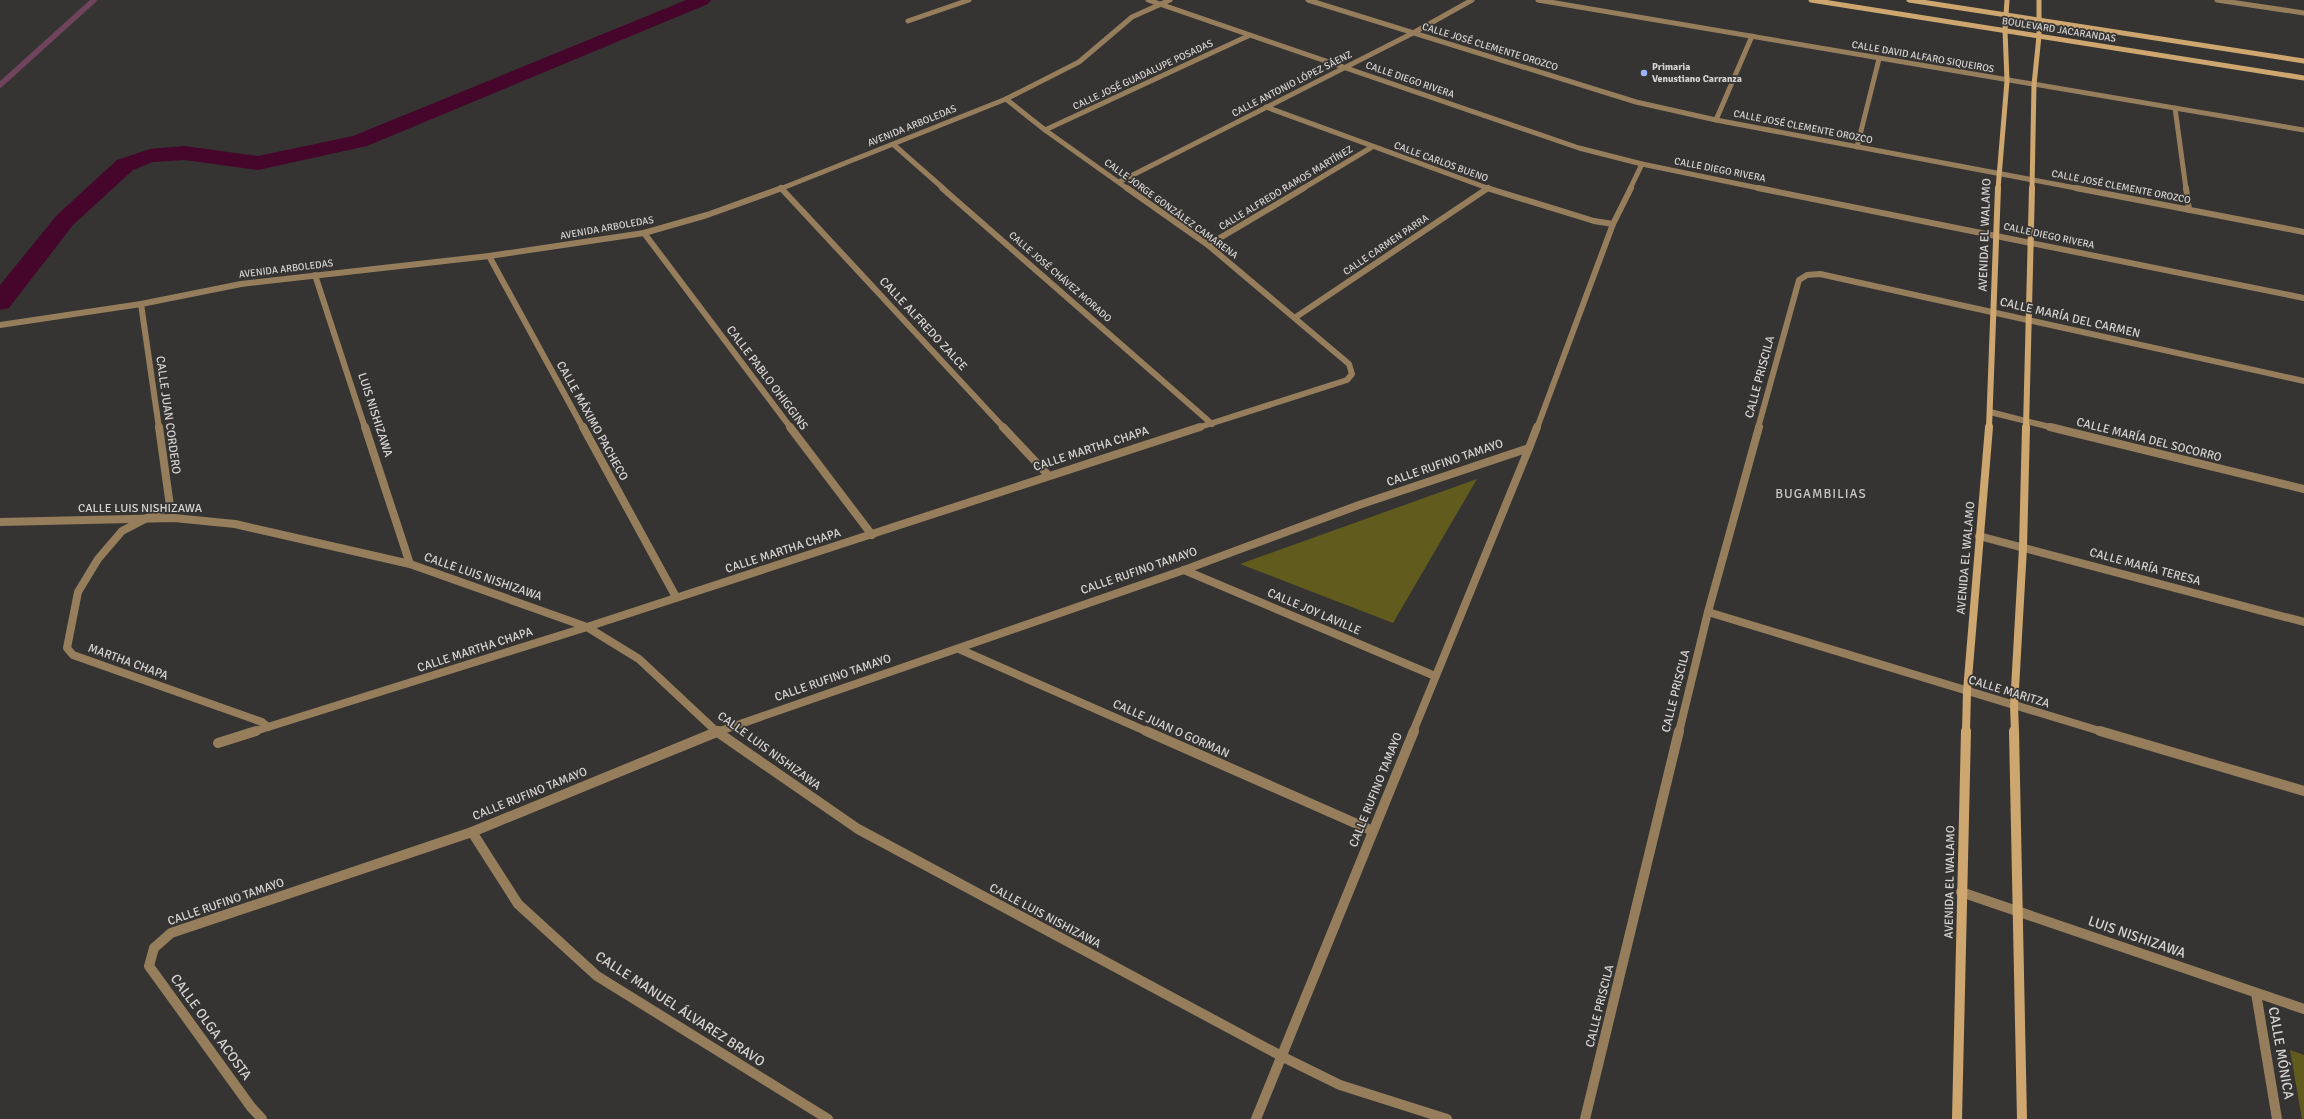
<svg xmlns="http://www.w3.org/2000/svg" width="2304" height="1119" viewBox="0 0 2304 1119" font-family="Signika,sans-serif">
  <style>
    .green { fill: #615b1d }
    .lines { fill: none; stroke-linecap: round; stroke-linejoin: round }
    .stream { stroke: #71445d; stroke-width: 5.5 }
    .canal { fill: #46062b; fill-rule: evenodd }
    .street-far3 { stroke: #967e5c; stroke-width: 5 }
    .street-far2 { stroke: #967e5c; stroke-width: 6 }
    .street-far1 { stroke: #967e5c; stroke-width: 8 }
    .street { stroke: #967e5c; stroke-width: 10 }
    .secondary-far3 { stroke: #cda76f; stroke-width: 5 }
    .secondary-far2 { stroke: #cda76f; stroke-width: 6 }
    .secondary-far1 { stroke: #cda76f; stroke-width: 8 }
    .secondary { stroke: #cda76f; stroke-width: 10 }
    .poi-dot { fill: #98b5fd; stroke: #363432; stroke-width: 1.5 }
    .labels { text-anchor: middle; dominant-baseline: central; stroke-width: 3.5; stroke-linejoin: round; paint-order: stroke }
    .far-street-label { font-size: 10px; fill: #d6d4d3; stroke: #363432 }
    .far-poi-label { font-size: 10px; font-weight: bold; fill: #d6d4d3; stroke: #363432; text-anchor: start }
    .street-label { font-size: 12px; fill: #d6d4d3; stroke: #363432 }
    .neighbourhood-label { font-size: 13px; letter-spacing: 1px; fill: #c9c6c4; stroke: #363432 }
    .near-street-label { font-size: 14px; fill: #d6d4d3; stroke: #363432 }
  </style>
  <rect width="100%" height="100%" fill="#363432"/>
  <g class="green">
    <path d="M1477,479L1393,623L1240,564Z"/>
    <path d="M2290,1050L2304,1055V1119H2302Z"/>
  </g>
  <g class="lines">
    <path class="stream" d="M0,85L94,0"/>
    <path class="canal" d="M686,0H711L708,4L367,146L258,170L184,160L153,162L133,170L73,225L9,308L0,310V285L57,215L117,160L150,149L184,146L258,156L353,136Z"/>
    <g class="street-far3">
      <path d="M1148,0L1579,148L1642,164L1763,189"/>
      <path d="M1308,0L1636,102L1716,120L2081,189"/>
      <path d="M1538,0L2304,130"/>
      <path d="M2217,0L2304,13"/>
      <path d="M908,21L969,0"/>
      <path d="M1006,99L1045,130L1128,189"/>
      <path d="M1266,107L1490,189"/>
      <path d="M2175,108L2186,189"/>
      <path d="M1716,120L1752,36"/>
      <path d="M1045,130L1248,36"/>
      <path d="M894,145L944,189"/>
      <path d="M1857,147L1879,59"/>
      <path d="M1119,182L1413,33L1472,0"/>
      <path d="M780,189L1006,99L1079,62L1132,17L1170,0"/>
      <path d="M1302,189L1372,147"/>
      <path d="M1630,189L1642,164"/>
    </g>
    <g class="street-far2">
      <path d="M781,188L1004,428"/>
      <path d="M942,188L1212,424"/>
      <path d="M1127,188L1208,245L1349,364L1352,374L1347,380L1197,428"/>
      <path d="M1487,188L1594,221L1613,224"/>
      <path d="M1758,188L2304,298"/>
      <path d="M2076,188L2304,232"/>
      <path d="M2186,188L2189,210"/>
      <path d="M644,233L791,428"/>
      <path d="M1208,245L1304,188"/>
      <path d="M489,256L583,428"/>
      <path d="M315,275L365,428"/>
      <path d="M141,304L159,428"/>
      <path d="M1296,317L1488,188"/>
      <path d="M0,325L141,304L241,284L489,256L644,233L707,215L782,188"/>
      <path d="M1990,412L2054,428"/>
      <path d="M1537,428L1613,224L1631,188"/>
      <path d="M1758,428L1799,280L1807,275L1820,274L2304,381"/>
    </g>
    <g class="street-far1">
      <path d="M159,427L170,506L122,531L98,559L78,592L67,648L73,655L262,722L268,727"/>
      <path d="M365,427L410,564"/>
      <path d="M583,427L676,597"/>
      <path d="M790,427L872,535"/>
      <path d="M1003,427L1048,475"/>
      <path d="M2050,427L2304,489"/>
      <path d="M0,522L174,518L235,524L410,564L587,627L639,659L717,732"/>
      <path d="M1979,536L2304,622"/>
      <path d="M1184,570L1435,676"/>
      <path d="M1708,612L2103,732"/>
      <path d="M959,649L1148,732"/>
      <path d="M252,732L587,627L1200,427"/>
      <path d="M717,732L1184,570L1359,505L1529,448L1537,427"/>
      <path d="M1413,732L1529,448"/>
      <path d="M1679,732L1708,612L1759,427"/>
    </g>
    <g class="street">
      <path d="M716,731L858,829L1283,1057L1340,1085L1447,1119"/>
      <path d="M1146,731L1373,831"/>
      <path d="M2100,731L2304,791"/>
      <path d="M218,743L256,731"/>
      <path d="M472,832L518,904L597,976L828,1119"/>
      <path d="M1961,892L2304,1009"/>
      <path d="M2256,993L2277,1119"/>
      <path d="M262,1119L251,1107L149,966L154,948L171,933L472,832L719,731"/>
      <path d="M1256,1119L1414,731"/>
      <path d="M1585,1119L1679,731"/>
    </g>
    <g class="secondary-far3">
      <path d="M1811,0L2304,78"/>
      <path d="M1909,0L2304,61"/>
      <path d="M1998,189L2007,81L2005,30L2007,0"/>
      <path d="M2032,189L2034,85L2039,36V0"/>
    </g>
    <g class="secondary-far2">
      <path d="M1989,428L1998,188"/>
      <path d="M2026,428L2032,188"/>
    </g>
    <g class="secondary-far1">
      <path d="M1966,732L1967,691L1989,427"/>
      <path d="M2015,732L2014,706L2023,548L2026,427"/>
    </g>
    <g class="secondary">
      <path d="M2014,731L2022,1119"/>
      <path d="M1957,1119L1966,731"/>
    </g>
  </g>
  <circle class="poi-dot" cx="1644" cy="73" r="4"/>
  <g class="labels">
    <g class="far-street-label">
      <text transform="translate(2059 30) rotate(9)">BOULEVARD JACARANDAS</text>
      <text transform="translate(1490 47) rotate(17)">CALLE JOSÉ CLEMENTE OROZCO</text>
      <text transform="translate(1923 57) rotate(10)">CALLE DAVID ALFARO SIQUEIROS</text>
      <text transform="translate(1143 75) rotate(-25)">CALLE JOSÉ GUADALUPE POSADAS</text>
      <text transform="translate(1410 80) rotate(19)">CALLE DIEGO RIVERA</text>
      <text transform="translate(1292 84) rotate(-27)">CALLE ANTONIO LÓPEZ SÁENZ</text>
      <text transform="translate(912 126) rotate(-22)">AVENIDA ARBOLEDAS</text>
      <text transform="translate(1803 127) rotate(11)">CALLE JOSÉ CLEMENTE OROZCO</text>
      <text transform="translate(1441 162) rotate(20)">CALLE CARLOS BUENO</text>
      <text transform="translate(1720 170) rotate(11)">CALLE DIEGO RIVERA</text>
      <text transform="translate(2121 187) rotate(11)">CALLE JOSÉ CLEMENTE OROZCO</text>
      <text transform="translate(1286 188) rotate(-31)">CALLE ALFREDO RAMOS MARTÍNEZ</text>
      <text transform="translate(1171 209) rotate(36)">CALLE JORGE GONZÁLEZ CAMARENA</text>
      <text transform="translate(607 228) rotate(-10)">AVENIDA ARBOLEDAS</text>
      <text transform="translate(2049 236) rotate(12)">CALLE DIEGO RIVERA</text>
      <text transform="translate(1386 245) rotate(-34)">CALLE CARMEN PARRA</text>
      <text transform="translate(286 269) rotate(-7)">AVENIDA ARBOLEDAS</text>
      <text transform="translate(1060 277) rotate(41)">CALLE JOSÉ CHÁVEZ MORADO</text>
    </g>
    <g class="far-poi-label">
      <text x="1652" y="67">Primaria<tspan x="1652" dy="12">Venustiano Carranza</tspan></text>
    </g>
    <g class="street-label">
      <text transform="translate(1985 235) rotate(-88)">AVENIDA EL WALAMO</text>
      <text transform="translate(2070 318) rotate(13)">CALLE MARÍA DEL CARMEN</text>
      <text transform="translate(923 324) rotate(47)">CALLE ALFREDO ZALCE</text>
      <text transform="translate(1760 377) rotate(-75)">CALLE PRISCILA</text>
      <text transform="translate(767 378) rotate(53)">CALLE PABLO OHIGGINS</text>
      <text transform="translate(168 415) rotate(82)">CALLE JUAN CORDERO</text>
      <text transform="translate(375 415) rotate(72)">LUIS NISHIZAWA</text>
      <text transform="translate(592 421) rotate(61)">CALLE MÁXIMO PACHECO</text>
      <text transform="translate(2149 440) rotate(14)">CALLE MARÍA DEL SOCORRO</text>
      <text transform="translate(1091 449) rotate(-18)">CALLE MARTHA CHAPA</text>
      <text transform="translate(1445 463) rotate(-19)">CALLE RUFINO TAMAYO</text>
      <text x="140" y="508">CALLE LUIS NISHIZAWA</text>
      <text transform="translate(783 551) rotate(-18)">CALLE MARTHA CHAPA</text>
      <text transform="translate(1966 558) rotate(-85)">AVENIDA EL WALAMO</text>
      <text transform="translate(2145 567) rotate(15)">CALLE MARÍA TERESA</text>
      <text transform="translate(1139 571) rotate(-19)">CALLE RUFINO TAMAYO</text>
      <text transform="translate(483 577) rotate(19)">CALLE LUIS NISHIZAWA</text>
      <text transform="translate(1314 612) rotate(23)">CALLE JOY LAVILLE</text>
      <text transform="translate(475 650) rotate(-18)">CALLE MARTHA CHAPA</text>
      <text transform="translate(128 662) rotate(20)">MARTHA CHAPA</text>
      <text transform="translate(833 678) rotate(-19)">CALLE RUFINO TAMAYO</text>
      <text transform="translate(1676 691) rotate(-76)">CALLE PRISCILA</text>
      <text transform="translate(2009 692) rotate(17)">CALLE MARITZA</text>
      <text transform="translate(1171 729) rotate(24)">CALLE JUAN O GORMAN</text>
      <text transform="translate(769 751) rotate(36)">CALLE LUIS NISHIZAWA</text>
      <text transform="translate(1376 790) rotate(-68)">CALLE RUFINO TAMAYO</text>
      <text transform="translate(530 794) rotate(-22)">CALLE RUFINO TAMAYO</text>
      <text transform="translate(1950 882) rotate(-89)">AVENIDA EL WALAMO</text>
      <text transform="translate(226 902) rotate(-19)">CALLE RUFINO TAMAYO</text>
      <text transform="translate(1045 916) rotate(28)">CALLE LUIS NISHIZAWA</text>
      <text transform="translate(1600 1006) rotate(-76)">CALLE PRISCILA</text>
    </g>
    <g class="neighbourhood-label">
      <text x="1821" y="494">BUGAMBILIAS</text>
    </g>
    <g class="near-street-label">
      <text transform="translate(2137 937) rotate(19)">LUIS NISHIZAWA</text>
      <text transform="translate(680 1009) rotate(33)">CALLE MANUEL ÁLVAREZ BRAVO</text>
      <text transform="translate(211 1027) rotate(54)">CALLE OLGA ACOSTA</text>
      <text transform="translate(2281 1053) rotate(80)">CALLE MÓNICA</text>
    </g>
  </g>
</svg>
